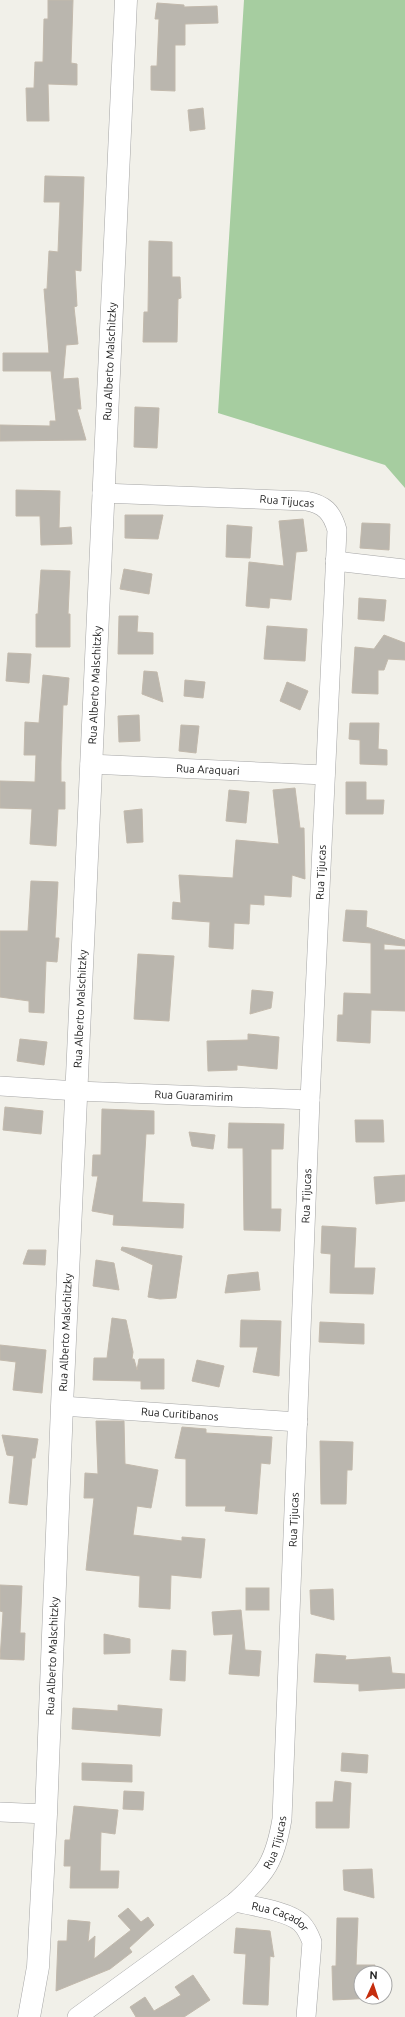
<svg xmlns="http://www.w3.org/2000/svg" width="405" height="2017" viewBox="0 0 405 2017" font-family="Ubuntu,sans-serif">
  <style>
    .forest { fill: #a6cda0 }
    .building { fill: #bab6ae; stroke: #c2b9ac }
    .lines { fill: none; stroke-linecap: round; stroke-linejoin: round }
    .minor-casing { stroke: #a5a5a5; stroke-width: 20 }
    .tertiary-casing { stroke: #a5a5a5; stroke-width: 23 }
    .minor { stroke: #fff; stroke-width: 19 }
    .tertiary { stroke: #fff; stroke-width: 22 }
    .labels { text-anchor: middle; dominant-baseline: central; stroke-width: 3.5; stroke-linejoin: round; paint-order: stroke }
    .street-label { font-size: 11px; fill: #212121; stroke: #fff }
  </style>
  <rect width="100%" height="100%" fill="#f1f0e9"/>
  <path class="forest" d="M244,0H405V488L385,465L218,413Z"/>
  <g class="building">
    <path d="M48,0H73L71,63L77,64V85L48,84L49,121H27L26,88H34L35,62H43L44,19H48Z"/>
    <path d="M157,3L184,5V7L217,6L218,23L185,24V45H175V91L151,90V66H157L159,19H155Z"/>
    <path d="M203,108L205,129L190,131L188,110Z"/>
    <path d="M45,176L84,177L81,271L75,270L77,306L74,307L78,344L66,345L63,379L78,378L81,409H77L86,440L0,441V425L50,426V421H56L51,371H3V353H49L44,289H47L49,251L58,252L60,202H44Z"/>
    <path d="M149,241L172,242V277H180L181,298L178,299L177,342H143L144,312H148Z"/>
    <path d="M135,407L159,408L157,448L134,447Z"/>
    <path d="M16,490L60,491L59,528L71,527L72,544L41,545L40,516H16Z"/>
    <path d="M125,515H163L158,539L125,538Z"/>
    <path d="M303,519L307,551L296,552L291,600L270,598L269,608L246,606L249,562L284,566L279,521Z"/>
    <path d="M362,523L390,524L389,550L360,548Z"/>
    <path d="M227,525L252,527L250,558L226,557Z"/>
    <path d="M124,569L152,574L149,594L120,589Z"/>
    <path d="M41,570L70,571L68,614H70V647H36V614H38Z"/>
    <path d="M359,598L386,600L384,621L358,619Z"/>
    <path d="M119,616H138L137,632L153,633V654H118Z"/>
    <path d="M267,626L307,629L305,661L264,659Z"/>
    <path d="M384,635L405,643V660L388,659L384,670H378V694L352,693L355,647L374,649Z"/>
    <path d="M8,653L31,654L29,683L6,681Z"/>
    <path d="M144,671L157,672L163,702L142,694Z"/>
    <path d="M43,675L69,678L67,705H63L61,762V782H65V809H58L56,846L30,844L32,809L0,808V781L35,782L36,755H24L25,722L39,723Z"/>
    <path d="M185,680L205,682L203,698L184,696Z"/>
    <path d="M287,682L308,691L300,710L280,701Z"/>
    <path d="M139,715L140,741L119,742L118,716Z"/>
    <path d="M350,723H379L378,749L387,750V765L360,764V740L349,739Z"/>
    <path d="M181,725L199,726L196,753L179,751Z"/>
    <path d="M346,782H366V800H384L383,814H346Z"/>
    <path d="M295,788L300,828H304L305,879L292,875L291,897L264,895V905L250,904L249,924L234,923L233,949L209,947L210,922L172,919L173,902L181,903L179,875L233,878L236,840L279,844L273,790Z"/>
    <path d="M229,790L249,792L246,823L226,821Z"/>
    <path d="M142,809L143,842L127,843L124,811Z"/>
    <path d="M31,881L58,882L55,938H59L57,962L46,961L44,1013L29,1012V1001L0,997V931H28Z"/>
    <path d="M346,910L367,911L366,927L405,940V946L384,944V950H405V1011L371,1010L370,1043L337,1041L338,1015H343L344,993L371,994V943L343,941Z"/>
    <path d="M138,954L174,956L169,1021L134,1019Z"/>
    <path d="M252,990L273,992L271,1008L250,1014Z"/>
    <path d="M248,1034L279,1037L277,1069L237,1065V1070L208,1071L207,1041L248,1040Z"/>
    <path d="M20,1039L47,1042L44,1065L17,1061Z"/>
    <path d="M5,1107L43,1111L41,1134L3,1130Z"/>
    <path d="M102,1109L154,1111V1134H146L142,1202L184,1204L183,1228L113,1225L114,1215L92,1211L98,1176H92L93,1155H101Z"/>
    <path d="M355,1120H383L384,1142H356Z"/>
    <path d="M229,1123L284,1124L283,1149H271V1209H281L280,1231L244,1230L243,1148H228Z"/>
    <path d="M189,1132L215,1135L213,1149L192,1146Z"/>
    <path d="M405,1175V1201L376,1204L374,1177Z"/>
    <path d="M322,1226L356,1228L354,1268H375L373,1294L330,1293L331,1254L321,1253Z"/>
    <path d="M122,1247L182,1256L176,1298L160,1299L148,1297L153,1265L121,1250Z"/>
    <path d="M28,1250H46L45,1265L23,1264Z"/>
    <path d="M96,1260L114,1263L119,1290L93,1286Z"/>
    <path d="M258,1272L260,1290L225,1293L228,1275Z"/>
    <path d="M112,1318L126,1320L133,1352L132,1359H134L137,1370L139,1359H164V1389H141V1381L93,1380L94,1358H107Z"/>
    <path d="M241,1320L281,1321L279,1376L253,1372L258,1347H240Z"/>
    <path d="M320,1322L364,1324V1344L319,1342Z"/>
    <path d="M0,1345L46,1350L42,1393L13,1390L16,1362L0,1360Z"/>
    <path d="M197,1360L224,1366L219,1387L192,1381Z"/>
    <path d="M96,1421H124L125,1464L158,1470L151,1508L137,1506L133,1535L182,1541V1537L205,1539L201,1578L171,1575L170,1609L139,1607L140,1576L86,1570L94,1498H84L85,1473L98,1474Z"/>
    <path d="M182,1427L206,1429V1433L272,1437L270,1464L261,1463L257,1514L225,1511L226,1506H186V1459L175,1458Z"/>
    <path d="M2,1435L38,1439L35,1458H32L27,1505L9,1503L14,1456L7,1455Z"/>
    <path d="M320,1441L353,1442L352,1470H347L346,1504H321Z"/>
    <path d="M0,1585L22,1586L20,1633H25L24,1660L0,1659L3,1612L0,1611Z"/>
    <rect x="246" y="1588" width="23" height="22"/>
    <path d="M333,1589L334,1620L311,1614L310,1590Z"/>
    <path d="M241,1610L245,1650L261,1651L259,1676L229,1674L233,1634L214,1635L212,1612Z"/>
    <path d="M104,1634L130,1639V1653L104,1654Z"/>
    <path d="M172,1650L186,1651L185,1681L170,1680Z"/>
    <path d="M316,1654L346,1656L345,1660L390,1657L392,1673L405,1674V1688L359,1691V1684L314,1682Z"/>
    <path d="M118,1705L162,1709L160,1736L72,1729L73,1708L118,1711Z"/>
    <path d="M342,1753L368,1755L367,1773L341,1771Z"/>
    <path d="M82,1763L132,1765V1782L82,1780Z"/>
    <path d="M335,1781L351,1783L349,1828H316V1802H333Z"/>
    <path d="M124,1791L144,1792L143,1810L123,1809Z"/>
    <path d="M74,1806L118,1810L115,1834L101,1832L100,1871H119L118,1888H70L71,1866H64L65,1840H70Z"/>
    <path d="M372,1869L374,1898L344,1890L343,1870Z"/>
    <path d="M128,1908L141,1922L148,1917L154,1925L129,1948L132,1952L110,1969L56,1991L58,1941H67L68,1920L90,1922L88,1942L95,1936L94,1959L131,1930L118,1916Z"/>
    <path d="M337,1918H358L356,1965H375V1973H361V1997H376V1998L333,2000L332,1966H336Z"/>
    <path d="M236,1928L270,1931L274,1957L270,1956L268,2005L243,2004L246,1954L234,1953Z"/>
    <path d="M193,1975L210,2000L184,2017H136L130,2007L145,1997L154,2011L181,1995L175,1987Z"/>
  </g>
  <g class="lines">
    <defs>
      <g id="minor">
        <path d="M335,561L405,569"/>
        <path id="s1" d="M90,764L325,775"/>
        <path id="s2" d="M0,1086L77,1091L310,1100"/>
        <path id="s3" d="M62,1406L298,1422"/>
        <path d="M0,1812L46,1814"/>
        <path id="s4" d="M235,1902C252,1906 289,1911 301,1923C306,1928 309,1934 312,1942L306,2017"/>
        <path id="s5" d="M77,2017L235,1902C266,1874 275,1861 282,1819L310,1100L337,530C332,512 324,504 306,501L102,493"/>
      </g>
      <g id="tertiary">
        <path id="s6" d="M29,2017L38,1967L46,1814L62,1406L126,0"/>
      </g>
    </defs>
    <use href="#minor" class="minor-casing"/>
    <use href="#tertiary" class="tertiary-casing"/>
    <use href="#minor" class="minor"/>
    <use href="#tertiary" class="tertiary"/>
  </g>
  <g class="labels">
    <g class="street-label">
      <text stroke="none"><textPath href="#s6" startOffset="1658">Rua Alberto Malschitzky</textPath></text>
      <text transform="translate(287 501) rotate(5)">Rua Tijucas</text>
      <text stroke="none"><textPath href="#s6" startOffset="1334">Rua Alberto Malschitzky</textPath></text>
      <text stroke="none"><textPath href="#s1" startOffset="118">Rua Araquari</textPath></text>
      <text stroke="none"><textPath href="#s5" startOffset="1241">Rua Tijucas</textPath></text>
      <text stroke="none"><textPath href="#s6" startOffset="1010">Rua Alberto Malschitzky</textPath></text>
      <text stroke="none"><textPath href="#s2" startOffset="194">Rua Guaramirim</textPath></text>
      <text stroke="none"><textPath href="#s5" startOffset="917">Rua Tijucas</textPath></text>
      <text stroke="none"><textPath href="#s6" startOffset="686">Rua Alberto Malschitzky</textPath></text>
      <text stroke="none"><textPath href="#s3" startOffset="118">Rua Curitibanos</textPath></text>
      <text stroke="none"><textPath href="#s5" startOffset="593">Rua Tijucas</textPath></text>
      <text stroke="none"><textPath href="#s6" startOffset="362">Rua Alberto Malschitzky</textPath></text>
      <text stroke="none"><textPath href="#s5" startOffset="269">Rua Tijucas</textPath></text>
      <text stroke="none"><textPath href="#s4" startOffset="48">Rua Caçador</textPath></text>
    </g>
  </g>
  <g transform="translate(373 1985) rotate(3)"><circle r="19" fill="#ffffff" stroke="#a6a6a6"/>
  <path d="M0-3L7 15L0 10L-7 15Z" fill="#c52d0d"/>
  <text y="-6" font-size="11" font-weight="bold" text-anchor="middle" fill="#212121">N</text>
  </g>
</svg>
